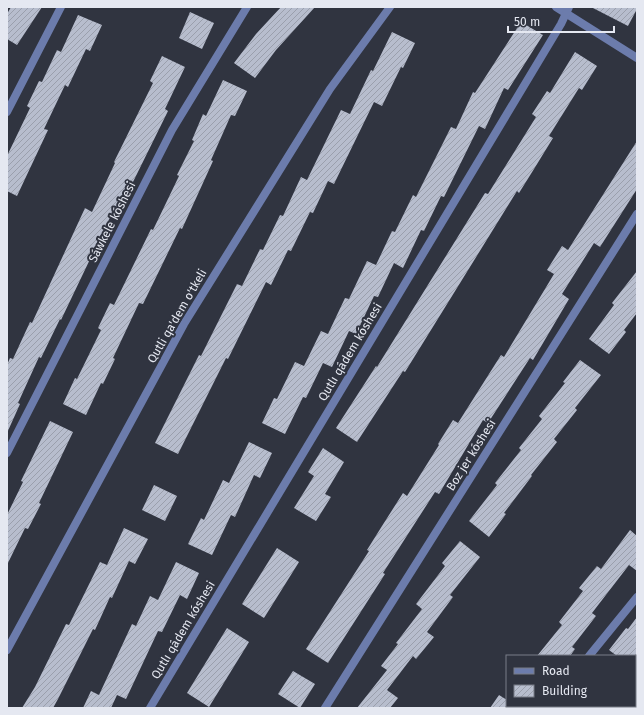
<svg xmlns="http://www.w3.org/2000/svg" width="644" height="715" viewBox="0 0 644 715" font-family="'Fira Sans',sans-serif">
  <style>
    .building { fill: url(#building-hatch) }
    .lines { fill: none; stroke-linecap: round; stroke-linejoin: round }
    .minor { stroke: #6c7cac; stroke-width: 8 }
    .labels { text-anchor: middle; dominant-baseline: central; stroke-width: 4; stroke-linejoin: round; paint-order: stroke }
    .street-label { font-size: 12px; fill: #e5e8f1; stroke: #303440 }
  </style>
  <defs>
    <pattern id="building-hatch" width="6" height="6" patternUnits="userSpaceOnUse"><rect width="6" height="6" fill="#b7bdcd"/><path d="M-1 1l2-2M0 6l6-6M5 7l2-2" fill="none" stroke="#9a9fac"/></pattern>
  </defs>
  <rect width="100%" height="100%" fill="#303440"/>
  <g class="building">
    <path d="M11,7H42L17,45L7,39V14Z"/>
    <path d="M281,7H315L276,50L255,78L234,63L256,34Z"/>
    <path d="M591,7H637V9L628,26Z"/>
    <path d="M190,12L214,23L202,49L179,38Z"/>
    <path d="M78,15L102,25L90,51L86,49L68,87L65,85L44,129L48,130L17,196L7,191V156L30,108L27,106L39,81L42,82L57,50L61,52Z"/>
    <path d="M521,22L543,35L508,90L504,88L485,129L479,126L444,197L441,196L424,231L421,230L403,268L394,263L378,297L374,296L356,334L349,331L332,367L323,363L306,398L303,397L285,434L262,423L274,398L277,399L295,362L304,366L321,331L328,334L345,298L349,299L367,261L376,265L392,231L395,232L413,195L416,197L451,127L456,129L473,92L475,93Z"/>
    <path d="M392,32L415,43L403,68L401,67L382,106L374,102L334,184L328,181L313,213L310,212L291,251L288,250L271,285L266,282L228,359L226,358L178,454L155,443L199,355L201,356L237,284L242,286L260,249L263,250L280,215L283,216L301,177L307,180L341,110L350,114L371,70L373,71Z"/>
    <path d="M575,52L597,66L582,90L579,88L549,136L553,138L534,169L519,193L517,191L405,372L403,371L357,442L336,428L376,366L377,367L485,193L488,194L536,117L532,114L547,91L550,93Z"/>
    <path d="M162,56L185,67L165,109L168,111L131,186H133L121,212L114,209L61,320L60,319L41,358L39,357L18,403L20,404L7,433V365L10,358L13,359L30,322L32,323L85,208L92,212L115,163L114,162L153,83L150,81Z"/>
    <path d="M223,80L247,91L235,116L231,115L211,160L213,161L182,229L180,228L143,304L139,303L113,358L115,359L103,384L101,383L86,415L63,404L75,378L77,379L101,330L98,328L110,303L114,305L151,229L153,230L179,176L177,175L194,141L192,140L203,114L206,116Z"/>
    <path d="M637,141V189L600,247L594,243L562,294L569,299L533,360L530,358L488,423L483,420L439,494L435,492L383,573L385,574L328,663L306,649L369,551L367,550L382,526L403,493L407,496L439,445L438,444L453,420L458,423L501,355L504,357L554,274L547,270L562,246L568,250Z"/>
    <path d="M637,271V313L624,330L626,332L609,354L589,339L614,305L612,303Z"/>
    <path d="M580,360L601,375L575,408L577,410L554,439L557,442L531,475L532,476L504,513L506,514L489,537L469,521L497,485L495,483L521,450L519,448L542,419L539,416L565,383L563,382Z"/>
    <path d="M50,421L73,432L39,503L41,504L28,529L25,528L7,565V515L23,482L21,481Z"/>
    <path d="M249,442L272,453L260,478L254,475L235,517L231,515L212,555L188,544L201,518L204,520L223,480L229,483Z"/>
    <path d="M323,448L344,462L325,494L331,497L316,521L294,508L314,476L308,472Z"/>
    <path d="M154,485L177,496L165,521L142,510Z"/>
    <path d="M124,528L148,539L135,564L129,561L112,598L110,597L95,630L93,629L58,699L53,708H22L35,687L66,624L69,625L100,562L107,565Z"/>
    <path d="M630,530L637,536V571L629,565L592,613L596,616L572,647L575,649L570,656H537L562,625L559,622L583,591L579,588L597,566L601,569Z"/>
    <path d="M460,541L480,557L450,595L453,597L427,632L434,637L416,659L413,656L387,690L398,698L390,708H357L387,670L381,666L398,644L396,643L422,609L416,604L445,566L442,563Z"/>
    <path d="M277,548L299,562L264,618L242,604Z"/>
    <path d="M176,562L199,573L187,599L180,595L162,632L158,631L126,699L117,695L111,708H83L91,691L99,695L132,624L136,626L150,596L158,600Z"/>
    <path d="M637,617V656H617L609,650L626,628L628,629Z"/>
    <path d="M227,628L249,642L209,707L187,693Z"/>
    <path d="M293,671L315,684L300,708L278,694Z"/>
    <path d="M499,695L507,700V706H515L518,708H490Z"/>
  </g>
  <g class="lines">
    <g class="minor">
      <path d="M556,7L637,58"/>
      <path d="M7,112L61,7"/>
      <path d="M7,453L172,130L247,7"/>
      <path d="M7,650L184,324L330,89L390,7"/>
      <path d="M589,656L637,597"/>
      <path d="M150,708L561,24L569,7"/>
      <path d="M325,708L637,214"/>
      <path d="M546,708L548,706"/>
    </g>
  </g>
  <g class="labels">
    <g class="street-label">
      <text transform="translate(112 222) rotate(-63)">Sáwkele kóshesi</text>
      <text transform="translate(177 316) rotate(-60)">Qutli qa'dem o'tkeli</text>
      <text transform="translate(350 352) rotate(-59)">Qutlı qádem kóshesi</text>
      <text transform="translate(471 455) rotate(-58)">Boz jer kóshesi</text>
      <text transform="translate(183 630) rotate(-59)">Qutlı qádem kóshesi</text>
    </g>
  </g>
  <rect width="644" height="715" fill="none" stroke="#e5e8f1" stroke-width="16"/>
  <rect x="506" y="655" width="130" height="52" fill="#303440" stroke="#787c87"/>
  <rect x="514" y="668" width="20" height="6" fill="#6c7cac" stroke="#787c87"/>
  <text x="542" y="675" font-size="12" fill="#e5e8f1">Road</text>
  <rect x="514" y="685" width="20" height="12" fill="url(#building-hatch)" stroke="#787c87"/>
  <text x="542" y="695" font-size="12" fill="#e5e8f1">Building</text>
  <path d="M508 26v6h106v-6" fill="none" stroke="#e5e8f1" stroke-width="2"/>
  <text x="514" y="26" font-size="12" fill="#e5e8f1" stroke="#303440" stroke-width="3" paint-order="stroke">50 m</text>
</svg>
